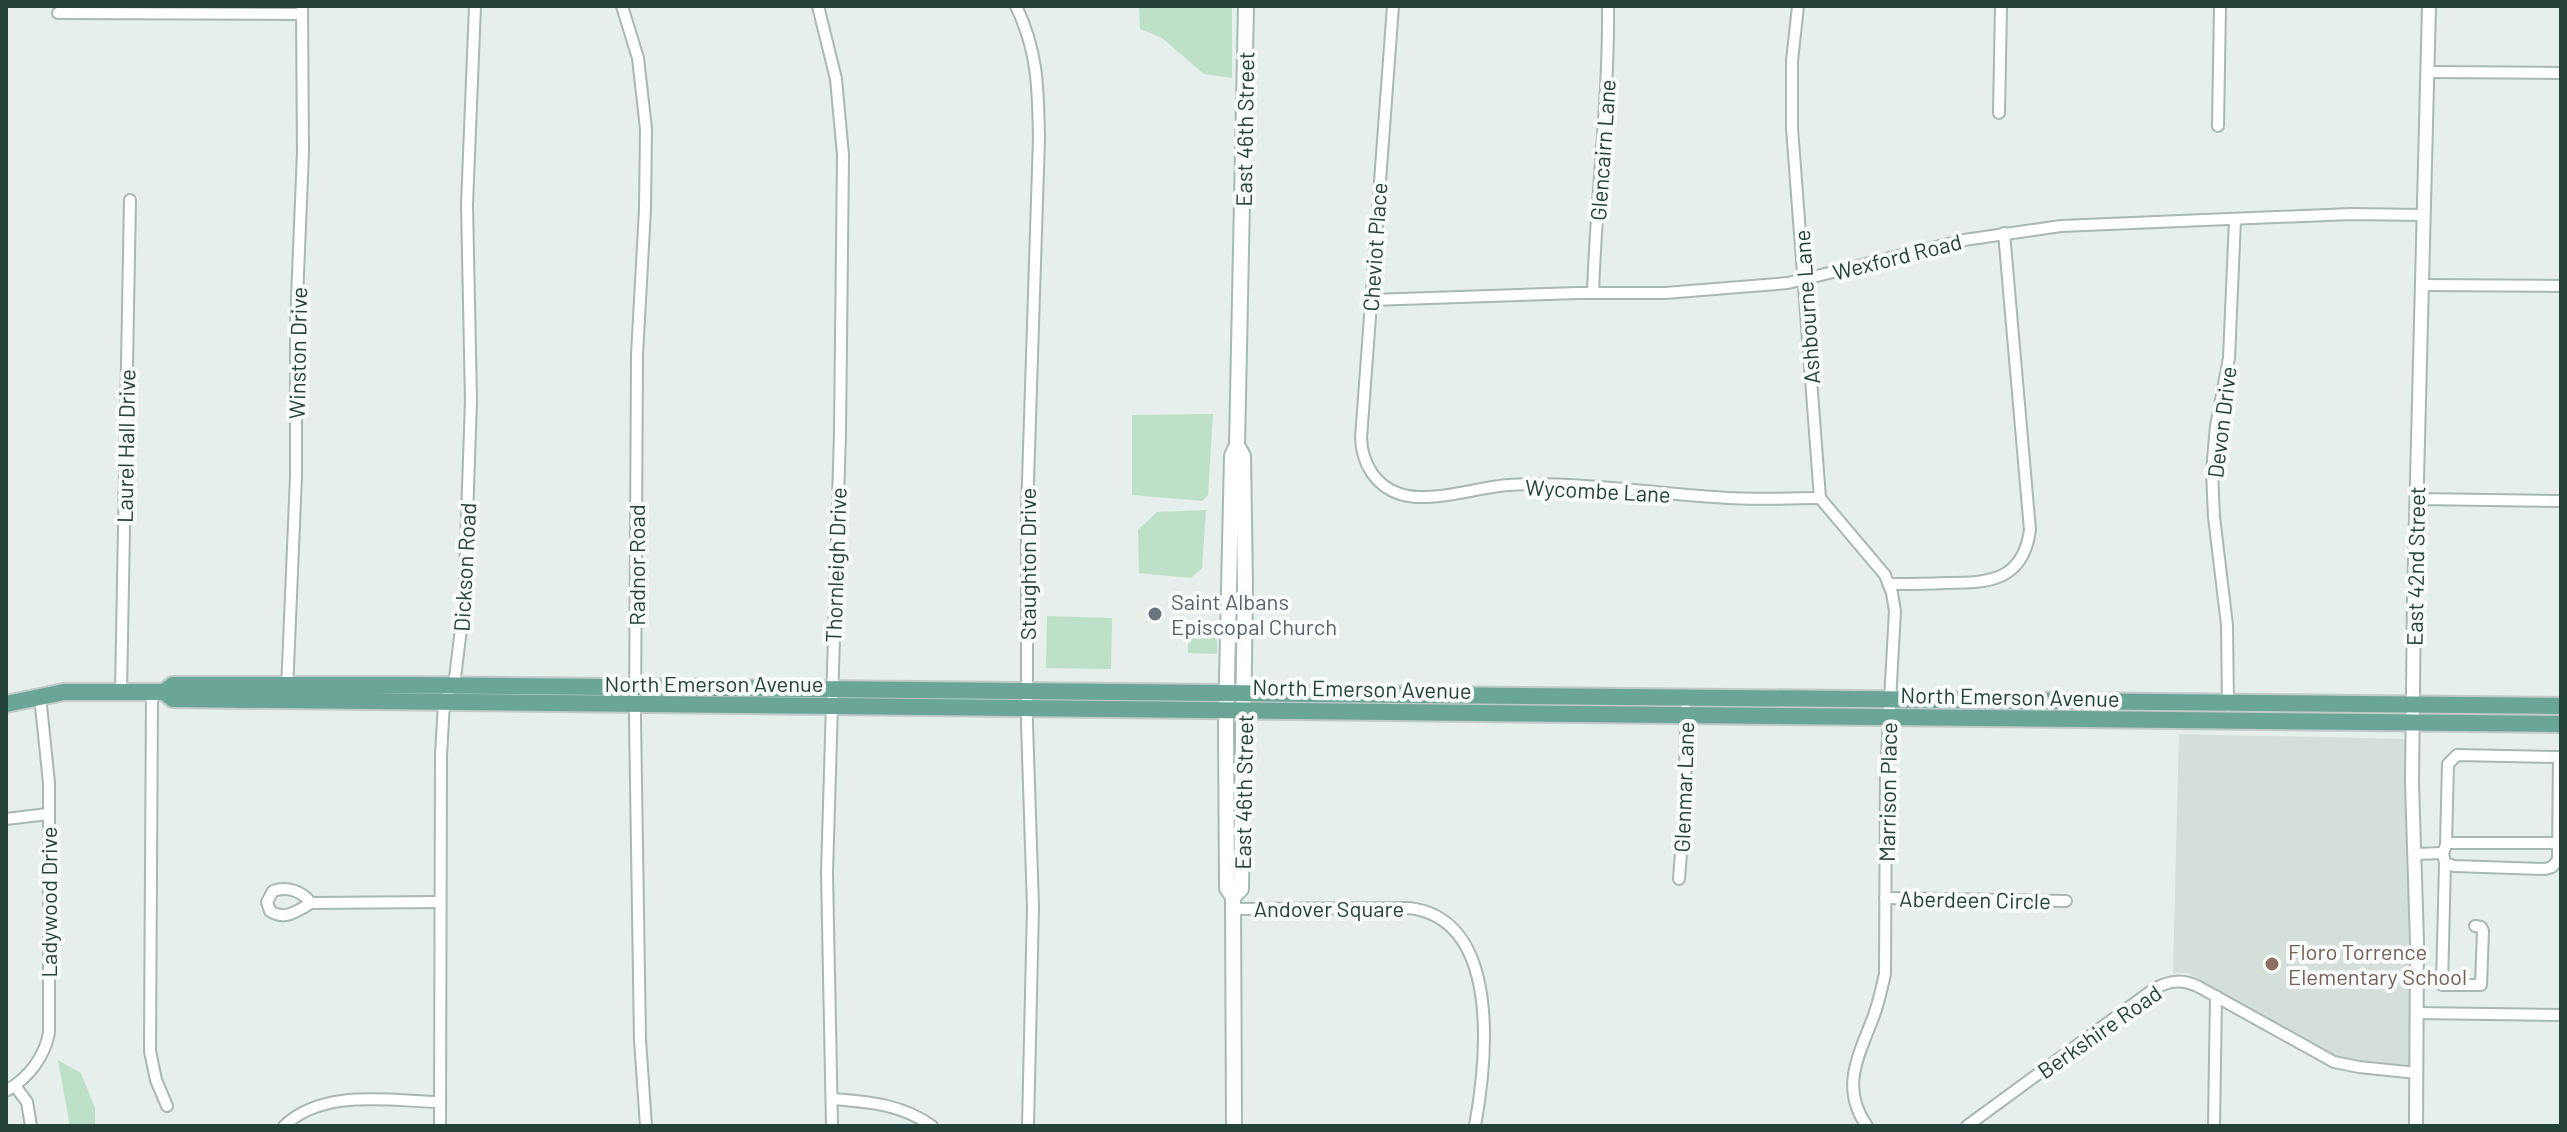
<svg xmlns="http://www.w3.org/2000/svg" width="2567" height="1132" viewBox="0 0 2567 1132" font-family="Barlow,sans-serif">
  <style>
    .built { fill: #d4dfda }
    .green { fill: #bfe0c8 }
    .lines { fill: none; stroke-linecap: round; stroke-linejoin: round }
    .minor-casing { stroke: #a8b8b2; stroke-width: 14 }
    .tertiary-casing { stroke: #a8b8b2; stroke-width: 16 }
    .secondary-casing { stroke: #a4bbb3; stroke-width: 18 }
    .primary-casing { stroke: #c2cac8; stroke-width: 20 }
    .minor { stroke: #fff; stroke-width: 10 }
    .tertiary { stroke: #fff; stroke-width: 12 }
    .secondary { stroke: #fff; stroke-width: 14 }
    .primary { stroke: #6aa596; stroke-width: 16 }
    .worship-dot { fill: #6b7280; stroke: #f7fbf9; stroke-width: 3 }
    .education-dot { fill: #8d6e63; stroke: #f7fbf9; stroke-width: 3 }
    .labels { text-anchor: middle; dominant-baseline: central; stroke-width: 8; stroke-linejoin: round; paint-order: stroke }
    .street-label { font-size: 22px; fill: #24423a; stroke: #f7fbf9 }
    .worship-label { font-size: 22px; fill: #5b616d; stroke: #f7fbf9; text-anchor: start }
    .education-label { font-size: 22px; fill: #785e54; stroke: #f7fbf9; text-anchor: start }
  </style>
  <rect width="100%" height="100%" fill="#e6efeb"/>
  <path class="built" d="M2179,734L2405,739L2411,1065L2341,1058L2314,1046L2188,973H2173Z"/>
  <g class="green">
    <path d="M1139,6H1232V78L1204,74L1162,38L1140,29Z"/>
    <path d="M1213,414L1208,495L1202,501L1132,495V415Z"/>
    <path d="M1206,510L1202,568L1191,578L1139,573L1138,530L1157,512Z"/>
    <path d="M1047,616L1112,618L1111,669L1046,668Z"/>
    <path d="M1188,622H1217V654L1188,653Z"/>
    <path d="M58,1060L81,1073L95,1108V1126H70Z"/>
  </g>
  <g class="lines">
    <defs>
      <g id="minor">
        <path d="M622,6L638,58L646,129L645,209L637,355L635,718L640,1040L646,1126"/>
        <path d="M818,6L836,79L843,155L840,433L827,873L832,1126"/>
        <path d="M1016,6C1038,52 1038,87 1039,138L1027,512V724L1033,907L1028,1126"/>
        <path d="M1393,6L1361,438C1362,463 1375,486 1400,494C1430,504 1477,487 1509,485C1582,481 1656,494 1728,498C1759,500 1790,498 1820,498"/>
        <path d="M1798,6L1792,61V128L1820,498L1885,575L1892,593L1895,611L1886,773L1885,974C1881,991 1878,1007 1871,1023C1857,1059 1841,1090 1867,1126"/>
        <path d="M58,13L302,14"/>
        <path d="M2427,72L2561,73"/>
        <path d="M1999,113L2001,6"/>
        <path d="M2218,126L2220,6"/>
        <path d="M2421,285L2561,286"/>
        <path d="M1593,293C1596,197 1609,102 1608,6"/>
        <path d="M1371,300L1578,293H1665L1788,283L1964,240L2061,226L2351,214L2423,215"/>
        <path d="M2417,499L2561,501"/>
        <path d="M1889,584C1908,584 1927,584 1946,583C1989,583 2023,581 2030,530L2004,233"/>
        <path d="M287,691L296,476V323L303,152L302,6"/>
        <path d="M121,692L130,200"/>
        <path d="M152,692L150,1051L156,1080L167,1106"/>
        <path d="M2228,706L2227,625L2214,517L2212,471L2216,426L2229,358L2235,220"/>
        <path d="M2457,755L2559,757L2558,860L2552,867L2545,869L2454,866L2445,863L2443,853L2446,845L2448,764Z"/>
        <path d="M6,819L48,814"/>
        <path d="M2446,843H2558"/>
        <path d="M2415,854L2443,853"/>
        <path d="M2445,863L2442,985H2481L2483,931L2481,927L2475,926"/>
        <path d="M1679,879L1685,801L1686,709"/>
        <path d="M1885,898L2066,901"/>
        <path d="M311,903C302,891 287,886 273,891L267,902L270,911C284,921 298,911 311,903L439,902"/>
        <path d="M1233,909L1409,908C1502,919 1487,1060 1475,1126"/>
        <path d="M2417,1013L2561,1015"/>
        <path d="M15,1086L27,1102L31,1126"/>
        <path d="M6,1091C28,1078 44,1058 49,1033V783L40,696"/>
        <path d="M833,1099C869,1102 901,1104 932,1126"/>
        <path d="M284,1126C324,1088 390,1101 440,1102"/>
        <path d="M440,1126L441,755L444,703L455,678L464,604L471,401L467,204L475,6"/>
        <path d="M1967,1126L2154,989C2170,980 2183,979 2199,987L2334,1062L2359,1067L2417,1073"/>
        <path d="M2214,1126L2216,996"/>
      </g>
      <path id="tertiary" d="M2416,1126L2417,943L2412,783L2414,598L2429,6"/>
      <g id="secondary">
        <path d="M1233,897L1241,889L1245,586L1243,456L1237,445"/>
        <path d="M1234,1126L1233,897L1227,888L1226,723L1232,456L1237,445L1246,6"/>
      </g>
      <g id="primary">
        <path d="M164,692L173,699C969,710 1765,714 2561,724"/>
        <path d="M6,704L64,692H164L173,685H405L2561,706"/>
      </g>
    </defs>
    <use href="#minor" class="minor-casing"/>
    <use href="#tertiary" class="tertiary-casing"/>
    <use href="#secondary" class="secondary-casing"/>
    <use href="#primary" class="primary-casing"/>
    <use href="#minor" class="minor"/>
    <use href="#tertiary" class="tertiary"/>
    <use href="#secondary" class="secondary"/>
    <use href="#primary" class="primary"/>
  </g>
  <circle class="worship-dot" cx="1155" cy="614" r="8"/>
  <circle class="education-dot" cx="2272" cy="964" r="8"/>
  <g class="labels">
    <g class="street-label">
      <text transform="translate(1244 129) rotate(-89)">East 46th Street</text>
      <text transform="translate(1602 150) rotate(-86)">Glencairn Lane</text>
      <text transform="translate(1374 247) rotate(-86)">Cheviot Place</text>
      <text transform="translate(1897 256) rotate(-14)">Wexford Road</text>
      <text transform="translate(1806 307) rotate(-94)">Ashbourne Lane</text>
      <text transform="translate(297 353) rotate(-89)">Winston Drive</text>
      <text transform="translate(2221 422) rotate(-83)">Devon Drive</text>
      <text transform="translate(125 446) rotate(-89)">Laurel Hall Drive</text>
      <text transform="translate(1598 490) rotate(3)">Wycombe Lane</text>
      <text transform="translate(1027 564) rotate(-90)">Staughton Drive</text>
      <text transform="translate(636 565) rotate(-90)">Radnor Road</text>
      <text transform="translate(835 565) rotate(-88)">Thornleigh Drive</text>
      <text transform="translate(2415 566) rotate(-89)">East 42nd Street</text>
      <text transform="translate(464 567) rotate(-87)">Dickson Road</text>
      <text x="714" y="683">North Emerson Avenue</text>
      <text transform="translate(1362 688) rotate(1)">North Emerson Avenue</text>
      <text transform="translate(2010 696) rotate(1)">North Emerson Avenue</text>
      <text transform="translate(1683 787) rotate(-88)">Glenmar Lane</text>
      <text transform="translate(1243 792) rotate(-89)">East 46th Street</text>
      <text transform="translate(1887 792) rotate(-89)">Marrison Place</text>
      <text transform="translate(1975 899) rotate(1)">Aberdeen Circle</text>
      <text transform="translate(48 902) rotate(-90)">Ladywood Drive</text>
      <text x="1329" y="908">Andover Square</text>
      <text transform="translate(2099 1031) rotate(-35)">Berkshire Road</text>
    </g>
    <g class="worship-label">
      <text x="1171" y="601">Saint Albans<tspan x="1171" dy="25">Episcopal Church</tspan></text>
    </g>
    <g class="education-label">
      <text x="2288" y="951">Floro Torrence<tspan x="2288" dy="25">Elementary School</tspan></text>
    </g>
  </g>
  <rect width="2567" height="1132" fill="none" stroke="#24423a" stroke-width="16"/>
</svg>
